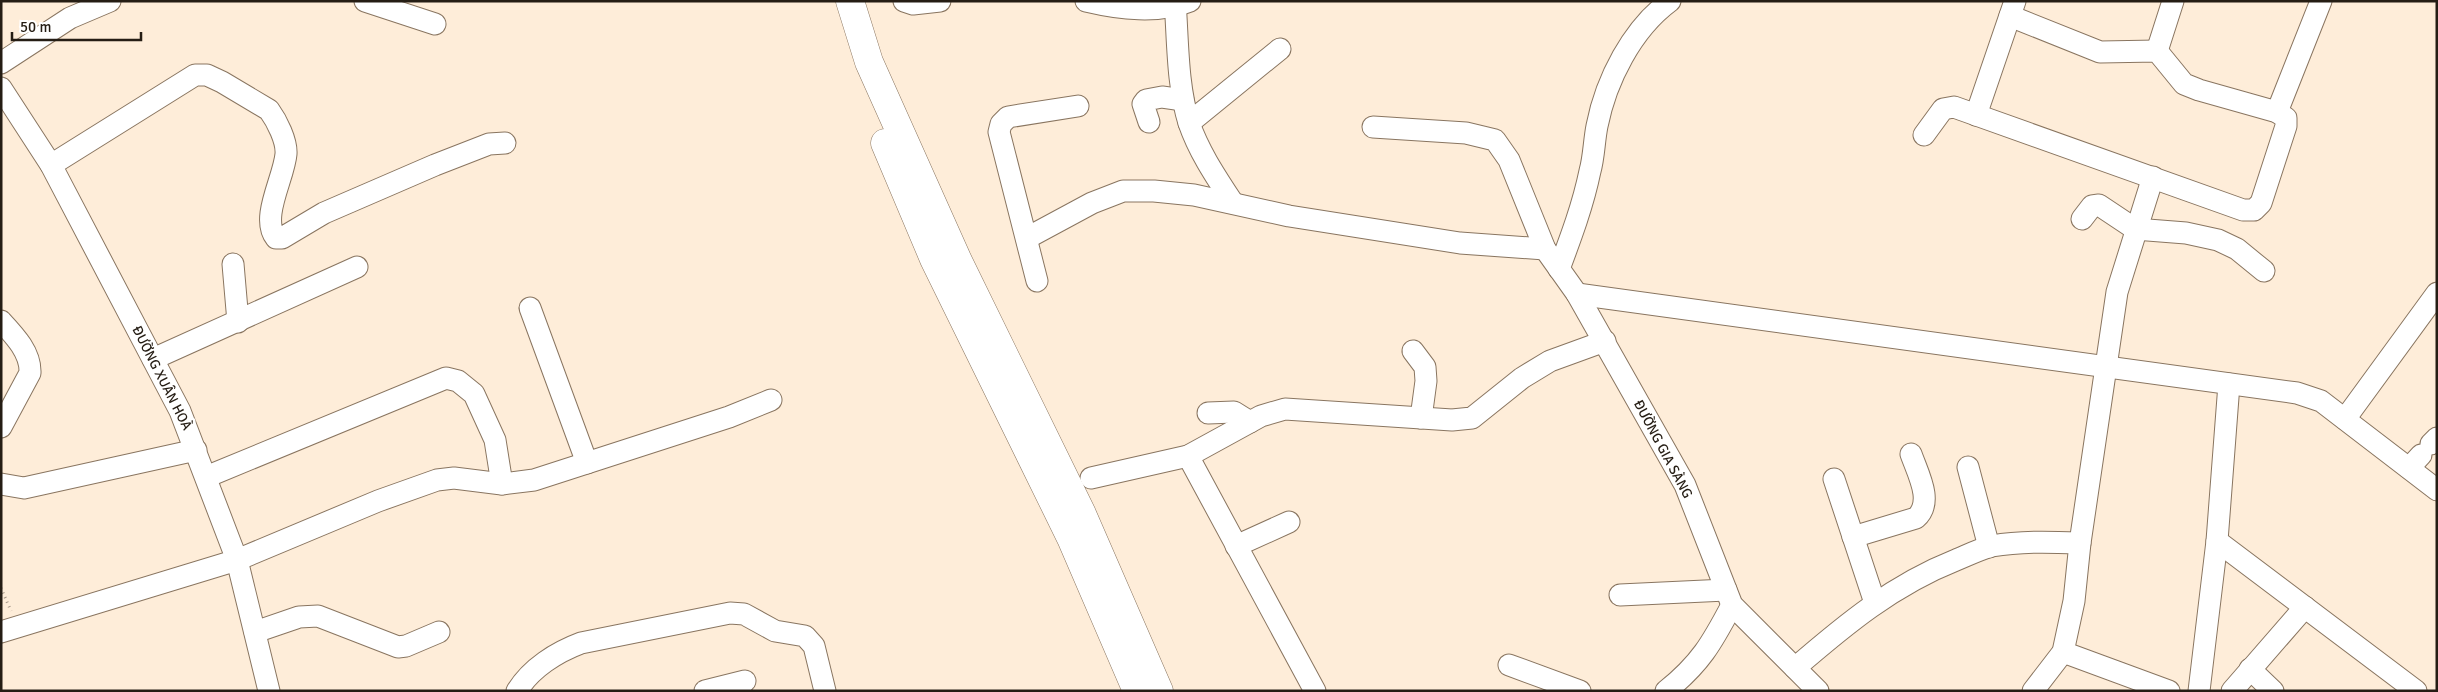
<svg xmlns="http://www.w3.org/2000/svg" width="2438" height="692" viewBox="0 0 2438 692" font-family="Signika,sans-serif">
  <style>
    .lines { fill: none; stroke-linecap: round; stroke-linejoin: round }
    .minor-casing { stroke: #897560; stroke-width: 23 }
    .highway-casing { stroke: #897560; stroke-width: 29 }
    .path { stroke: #a59788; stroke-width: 3; stroke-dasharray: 1 4; stroke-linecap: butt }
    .minor { stroke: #fff; stroke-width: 21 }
    .highway { stroke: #fff; stroke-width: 28 }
    .labels { text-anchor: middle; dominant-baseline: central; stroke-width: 5; stroke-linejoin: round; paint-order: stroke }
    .street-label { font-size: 14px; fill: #251d14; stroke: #fff }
  </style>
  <rect width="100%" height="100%" fill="#feedd9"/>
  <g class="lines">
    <defs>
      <g id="minor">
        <path d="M365,1L435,24"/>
        <path d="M904,1L913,4L940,1"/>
        <path d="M1086,1C1120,9 1158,14 1190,1"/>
        <path d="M1175,1C1178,40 1177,85 1189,123C1199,152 1216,177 1233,203"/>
        <path d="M2157,51L2173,1"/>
        <path d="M1,63L70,18L110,1"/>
        <path d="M1,88L51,165L180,411L237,560L269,691"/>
        <path d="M2277,112L2321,1"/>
        <path d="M1976,115L2015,1"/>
        <path d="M1149,122L1143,104L1146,100L1162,97L1183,100"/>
        <path d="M1189,123L1280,49"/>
        <path d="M1373,127L1466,133L1495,140L1509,160L1545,249L1577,294L1685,485L1732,605L1818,691"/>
        <path d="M1924,135L1943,109L1954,107L2243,210H2254L2261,203L2286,126V118L2277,112L2199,90L2184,84L2157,51L2100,52L2010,16"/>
        <path d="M51,165L195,75H207L222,82L269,110C277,121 287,141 286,154C284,178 260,218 276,238H282L324,213L435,165L489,144L505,143"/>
        <path d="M2082,219L2092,206L2099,205L2135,229L2186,233L2218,240L2237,249L2264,271"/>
        <path d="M1027,238L1092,203L1123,191H1154L1194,195L1289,216L1460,243L1545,249"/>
        <path d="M233,264L238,322"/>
        <path d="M1559,269C1571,237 1583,205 1590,171C1594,157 1594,141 1597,126C1606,80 1632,29 1670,1"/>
        <path d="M1037,281L999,132L1001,124L1008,117L1078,106"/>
        <path d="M1577,294L2297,393L2321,401L2437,490"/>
        <path d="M530,308L587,463"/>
        <path d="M1,321C15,336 31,353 30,373L1,427"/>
        <path d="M1413,351L1425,367L1426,381L1421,418"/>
        <path d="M153,359L357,267"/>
        <path d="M2229,384L2217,541L2416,691"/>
        <path d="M1208,413L1234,412L1250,422"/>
        <path d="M2345,419L2437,293"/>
        <path d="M2431,444L2437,438"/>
        <path d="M1188,456L1315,691"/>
        <path d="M1968,467L1989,547"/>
        <path d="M2409,468L2421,455"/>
        <path d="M206,477L446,378L458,381L474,394L495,440L502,484"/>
        <path d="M1091,478L1188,456L1261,416L1285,409L1452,420L1472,418L1522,378L1550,361L1605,341"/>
        <path d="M1834,479L1875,603"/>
        <path d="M1,484L24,488L196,450"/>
        <path d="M1853,537L1916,518C1934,502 1918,474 1911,454"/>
        <path d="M1236,546L1289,522"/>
        <path d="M1620,595L1726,590"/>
        <path d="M1,632L237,560L378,501L437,480L454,478L502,484L534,480L729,417L771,400"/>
        <path d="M255,632L299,617L318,616L398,647L406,646L439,632"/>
        <path d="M2063,652L2169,691"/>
        <path d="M1509,665L1580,691"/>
        <path d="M1795,668C1846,624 1893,585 1956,560C1968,555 1980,549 1992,546C2021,541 2050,542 2080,543"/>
        <path d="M2250,669L2273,691"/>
        <path d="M517,691C531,668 557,652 581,643L730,613L744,614L775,631L805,636L814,646L825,691"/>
        <path d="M705,691L745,681"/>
        <path d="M1666,691C1700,664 1712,643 1732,605"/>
        <path d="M2033,691L2063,652L2074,601L2080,543L2117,292L2153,177"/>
        <path d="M2199,691L2217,541"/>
        <path d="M2232,691L2305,607"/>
      </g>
      <g id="highway">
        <path d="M850,1L869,62L958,261L1082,514L1159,691"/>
        <path d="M885,143L934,259L1071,538L1137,691"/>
      </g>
    </defs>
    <use href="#minor" class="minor-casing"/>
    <use href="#highway" class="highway-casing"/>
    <path class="path" d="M1,588L11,611"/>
    <use href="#minor" class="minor"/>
    <use href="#highway" class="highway"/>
  </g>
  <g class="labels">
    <g class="street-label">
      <text transform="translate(162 378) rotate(63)">ĐƯỜNG XUÂN HOÀ</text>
      <text transform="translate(1663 449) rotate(62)">ĐƯỜNG GIA SÀNG</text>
    </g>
  </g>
  <rect width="2438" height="692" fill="none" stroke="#251d14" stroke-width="5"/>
  <path d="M12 32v8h129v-8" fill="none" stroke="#251d14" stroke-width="2.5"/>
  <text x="20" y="32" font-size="15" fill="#251d14" stroke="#ffffff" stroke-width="4" paint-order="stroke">50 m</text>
</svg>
